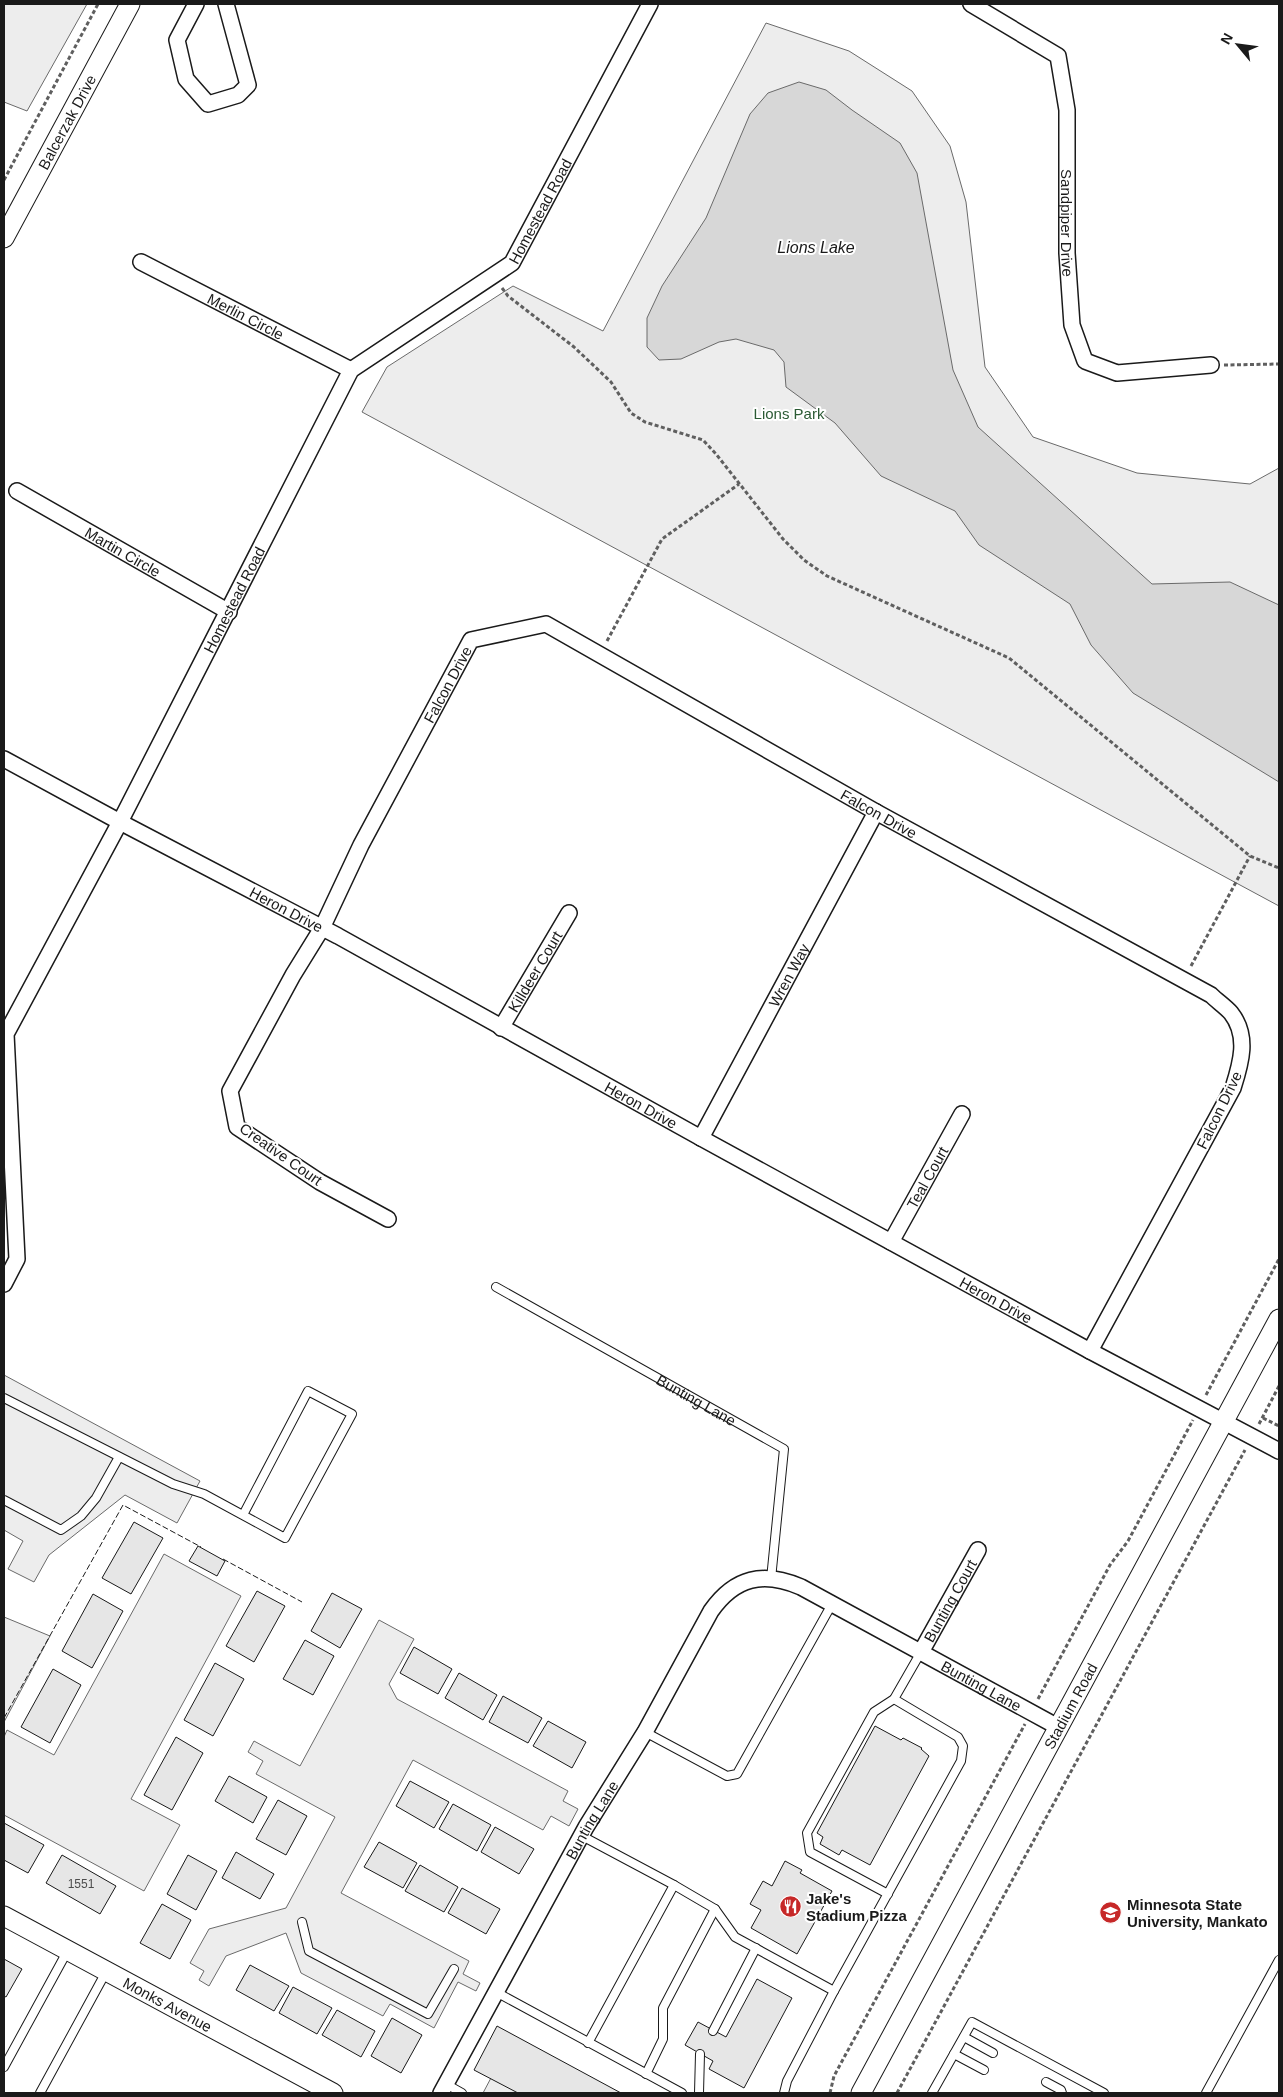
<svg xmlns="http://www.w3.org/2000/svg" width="1283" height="2097" viewBox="0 0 1283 2097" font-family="Arial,sans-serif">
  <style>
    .built { fill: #ededed; stroke: #6a6a6a }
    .water { fill: #d7d7d7; stroke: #6a6a6a }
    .building { fill: #e6e6e6; stroke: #1a1a1a }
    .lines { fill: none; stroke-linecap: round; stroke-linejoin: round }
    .service-casing { stroke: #1a1a1a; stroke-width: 10 }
    .minor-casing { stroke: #1a1a1a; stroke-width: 18 }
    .tertiary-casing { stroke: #1a1a1a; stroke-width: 21 }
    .path { stroke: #5f5f5f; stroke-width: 3; stroke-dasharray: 4 2.5; stroke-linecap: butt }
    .service { stroke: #fff; stroke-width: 8 }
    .minor { stroke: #fff; stroke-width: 15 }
    .tertiary { stroke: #fff; stroke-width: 19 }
    .fence { stroke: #1a1a1a; stroke-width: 1; stroke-dasharray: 6 2.5; stroke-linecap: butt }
    .labels { text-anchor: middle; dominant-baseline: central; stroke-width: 4; stroke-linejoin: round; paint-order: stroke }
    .number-label { font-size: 12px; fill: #4d4d4d }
    .street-label { font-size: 15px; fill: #1a1a1a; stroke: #fff }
    .park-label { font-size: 15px; fill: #2b5a34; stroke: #fff }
    .poi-label { font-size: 15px; font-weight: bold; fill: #1a1a1a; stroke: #fff; text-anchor: start }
    .water-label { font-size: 16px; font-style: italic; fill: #1a1a1a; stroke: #fff }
  </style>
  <rect width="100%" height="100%" fill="#fff"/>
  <g class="built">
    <path d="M4,4H87L27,111L4,102Z"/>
    <path d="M766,23L849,51L912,91L950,146L966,202L985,367L1033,437L1137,473L1250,484L1279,468V906L362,412L387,367L513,286L603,331Z"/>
    <path d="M4,1375L200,1481L177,1523L125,1495L49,1555L34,1582L8,1569L23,1541L4,1530Z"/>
    <path d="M164,1554L241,1596L131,1799L180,1825L144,1891L4,1815V1737L7,1730L54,1755Z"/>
    <path d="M4,1617L50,1636L4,1722Z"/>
    <path d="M379,1620L414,1639L389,1684L397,1699L568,1791L563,1801L578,1809L569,1826L551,1816L543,1830L413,1760L341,1893L469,1961L463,1974L480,1983L476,1991L458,1982L434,2028L390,2004L383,2016L301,1973L286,1933L226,1956L209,1986L199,1980L204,1971L190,1963L209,1929L286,1908L335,1817L256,1774L263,1761L248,1752L254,1741L300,1766Z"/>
    <path d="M492,2076L524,2093H483Z"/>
  </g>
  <path class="water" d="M799,82L826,90L852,110L900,143L917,173L953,370L978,427L1152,584L1230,582L1279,605V782L1133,693L1091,645L1070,604L979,545L955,511L881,476L835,423L786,387L784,362L774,350L736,339L719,342L681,359L659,360L647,347V318L662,286L706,218L750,114L768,93Z"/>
  <g class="building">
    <path d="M134,1522L163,1538L131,1594L102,1578Z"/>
    <path d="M198,1546L225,1561L217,1576L189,1561Z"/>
    <path d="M257,1591L285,1606L254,1662L226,1646Z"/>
    <path d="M332,1593L362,1609L340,1648L311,1631Z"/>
    <path d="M93,1594L123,1611L92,1668L62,1651Z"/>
    <path d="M305,1640L334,1656L313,1695L283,1679Z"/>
    <path d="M414,1647L452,1669L438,1694L400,1673Z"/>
    <path d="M215,1663L244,1679L213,1736L184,1720Z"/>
    <path d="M53,1669L81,1685L50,1743L21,1727Z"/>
    <path d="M459,1673L497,1695L483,1720L445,1698Z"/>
    <path d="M503,1696L542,1718L528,1743L489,1722Z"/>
    <path d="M548,1721L586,1742L572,1768L533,1746Z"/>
    <path d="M875,1726L901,1740L903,1738L922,1748L921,1749L929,1756L870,1865L842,1850L839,1855L820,1844L823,1837L817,1833Z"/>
    <path d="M176,1737L203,1753L172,1810L144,1795Z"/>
    <path d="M229,1776L267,1797L253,1823L215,1801Z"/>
    <path d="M410,1781L449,1802L434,1828L396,1806Z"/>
    <path d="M278,1800L307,1816L286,1855L256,1839Z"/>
    <path d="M453,1804L491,1825L477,1851L439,1829Z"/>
    <path d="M4,1823L44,1845L28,1873L4,1860Z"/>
    <path d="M495,1827L534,1849L519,1874L481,1852Z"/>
    <path d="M379,1842L417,1863L403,1888L364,1867Z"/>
    <path d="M236,1852L274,1874L260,1899L222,1878Z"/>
    <path d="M62,1855L116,1886L100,1914L46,1883Z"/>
    <path d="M188,1855L217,1871L196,1910L167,1894Z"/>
    <path d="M785,1861L802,1870L800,1873L832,1891L797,1954L751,1928L761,1910L750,1904L763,1881L772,1886Z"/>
    <path d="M420,1865L458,1887L444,1912L405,1891Z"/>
    <path d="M462,1888L500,1909L486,1934L448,1913Z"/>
    <path d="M162,1904L191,1920L170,1959L140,1943Z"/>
    <path d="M4,1959L22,1969L6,1997L4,1996Z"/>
    <path d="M250,1965L289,1986L274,2011L236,1990Z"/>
    <path d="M757,1979L792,1998L744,2088L709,2069L713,2061L685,2045L698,2022L726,2037Z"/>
    <path d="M293,1987L332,2008L317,2034L279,2013Z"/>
    <path d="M337,2010L375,2031L361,2057L322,2035Z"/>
    <path d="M392,2018L422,2035L401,2073L371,2056Z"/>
    <path d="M497,2026L621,2093H518L474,2070Z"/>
  </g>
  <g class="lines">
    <defs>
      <g id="service">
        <path id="s1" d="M496,1287L784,1449L771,1579"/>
        <path d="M4,1398L173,1484L204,1494L285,1538L352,1414L308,1391L243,1515"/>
        <path d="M4,1500L61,1530L81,1516L96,1498L119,1457"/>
        <path d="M645,1732L727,1776L737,1774L832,1604"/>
        <path d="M582,1836L674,1885"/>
        <path d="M888,1894L810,1852L807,1833L874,1712L894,1699"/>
        <path d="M302,1922L309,1951L428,2014L454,1969"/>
        <path d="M834,1991L961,1761L963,1746L958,1737L894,1699L921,1652"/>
        <path d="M496,1992L682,2093"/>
        <path d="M713,2031L756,1948"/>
        <path d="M964,2037L993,2053"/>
        <path d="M588,2043L674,1885L715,1909L735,1937L834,1991L787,2081L784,2093"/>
        <path d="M954,2054L984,2070"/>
        <path d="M4,2067L68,1950"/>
        <path d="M646,2074L663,2039V2008L715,1909"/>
        <path d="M1046,2082L1061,2090L1062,2093"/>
        <path d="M446,2084L462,2093"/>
        <path d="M40,2093L106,1972"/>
        <path d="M699,2093L700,2054"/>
        <path d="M932,2093L972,2022L1104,2093"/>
        <path d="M1206,2093L1279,1960"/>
      </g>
      <g id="minor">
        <path d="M196,4L177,40L186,79L208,104L238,95L248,85L226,4"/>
        <path id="s2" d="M971,4L1058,56L1067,110V253L1072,325L1085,361L1117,373L1211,365"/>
        <path id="s3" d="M141,262L351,370"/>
        <path id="s4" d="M17,491L229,612"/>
        <path id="s5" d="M4,759L120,822L338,936L701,1138L1090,1351L1279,1451"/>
        <path id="s6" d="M501,1028L569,913"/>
        <path id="s7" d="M701,1138L876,812"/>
        <path id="s8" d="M388,1219L320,1182L237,1127L230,1091L293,975L322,928L361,845L471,640L546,624L876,812L1211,995C1217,1001 1226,1007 1231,1013C1249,1036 1241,1063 1233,1088L1090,1351"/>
        <path id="s9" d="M891,1242L962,1114"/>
        <path id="s10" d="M4,1284L17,1259L6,1034L120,822L351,370L512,263L650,4"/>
        <path id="s11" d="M921,1652L978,1550"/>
        <path id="s12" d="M441,2093L586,1827L645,1732L711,1611C735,1577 763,1571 801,1587L1058,1727"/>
      </g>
      <g id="tertiary">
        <path id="s13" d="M4,238L130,4"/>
        <path id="s14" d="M4,1916L333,2093"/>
        <path id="s15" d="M861,2093L1279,1319"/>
      </g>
    </defs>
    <use href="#service" class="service-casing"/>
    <use href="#minor" class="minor-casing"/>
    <use href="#tertiary" class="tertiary-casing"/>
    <g class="path">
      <path d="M4,180L98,4"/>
      <path d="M502,288L508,296L574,347L611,382L631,413L645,422L703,440L716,454L783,539L804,560L827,576L1009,658L1250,856L1279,868"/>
      <path d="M1224,365L1279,364"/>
      <path d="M607,641L662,539L739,484"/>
      <path d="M1191,966L1250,856"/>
      <path d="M1206,1395L1279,1259"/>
      <path d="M1263,1418L1279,1426"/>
      <path d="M1259,1424L1279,1386"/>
      <path d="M1038,1699L1110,1565L1128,1541L1193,1420"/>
      <path d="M830,2093L834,2076L1025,1724"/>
      <path d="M897,2093L1245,1450"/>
    </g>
    <use href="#service" class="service"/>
    <use href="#minor" class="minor"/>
    <use href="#tertiary" class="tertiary"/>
    <g class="fence">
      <path d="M223,1559L302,1602"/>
      <path d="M4,1718L123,1505L201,1547"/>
    </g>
  </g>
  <defs>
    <symbol id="restaurant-disc" viewBox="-11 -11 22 22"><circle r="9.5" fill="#c62828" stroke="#fff"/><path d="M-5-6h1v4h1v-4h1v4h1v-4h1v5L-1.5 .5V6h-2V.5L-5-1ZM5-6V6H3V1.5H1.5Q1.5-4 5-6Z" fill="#fff"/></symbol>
    <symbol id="university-disc" viewBox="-11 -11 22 22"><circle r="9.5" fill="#c62828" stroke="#fff"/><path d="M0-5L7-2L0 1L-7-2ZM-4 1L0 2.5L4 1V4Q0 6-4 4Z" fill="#fff"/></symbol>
  </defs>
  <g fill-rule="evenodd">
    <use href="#restaurant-disc" x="778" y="1894" width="25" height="25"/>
    <use href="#university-disc" x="1098" y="1900" width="25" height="25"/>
  </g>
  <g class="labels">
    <g class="number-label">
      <text x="81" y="1884">1551</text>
    </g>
    <g class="street-label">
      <text stroke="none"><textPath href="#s13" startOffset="132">Balcerzak Drive</textPath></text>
      <text stroke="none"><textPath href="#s10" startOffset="1254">Homestead Road</textPath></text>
      <text stroke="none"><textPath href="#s2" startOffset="269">Sandpiper Drive</textPath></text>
      <text stroke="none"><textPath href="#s3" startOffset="118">Merlin Circle</textPath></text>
      <text stroke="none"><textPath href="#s4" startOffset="122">Martin Circle</textPath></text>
      <text stroke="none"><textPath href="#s10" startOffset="744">Homestead Road</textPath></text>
      <text stroke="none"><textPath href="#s8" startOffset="675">Falcon Drive</textPath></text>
      <text stroke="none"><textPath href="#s8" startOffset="1185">Falcon Drive</textPath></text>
      <text stroke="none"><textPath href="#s5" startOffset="320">Heron Drive</textPath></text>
      <text stroke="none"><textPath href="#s6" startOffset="66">Killdeer Court</textPath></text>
      <text stroke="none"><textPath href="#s7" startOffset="185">Wren Way</textPath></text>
      <text stroke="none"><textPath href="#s5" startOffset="725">Heron Drive</textPath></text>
      <text transform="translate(1219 1110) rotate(-64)">Falcon Drive</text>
      <text transform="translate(281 1154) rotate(35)">Creative Court</text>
      <text stroke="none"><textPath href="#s9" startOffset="74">Teal Court</textPath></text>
      <text stroke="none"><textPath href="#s5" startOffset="1130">Heron Drive</textPath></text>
      <text stroke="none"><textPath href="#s1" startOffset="230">Bunting Lane</textPath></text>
      <text stroke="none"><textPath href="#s11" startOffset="59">Bunting Court</textPath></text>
      <text stroke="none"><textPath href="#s12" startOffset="861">Bunting Lane</textPath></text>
      <text stroke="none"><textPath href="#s15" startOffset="440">Stadium Road</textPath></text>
      <text stroke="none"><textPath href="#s12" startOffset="312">Bunting Lane</textPath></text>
      <text stroke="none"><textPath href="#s14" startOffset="186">Monks Avenue</textPath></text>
    </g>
    <g class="park-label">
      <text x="789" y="413">Lions Park</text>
    </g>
    <g class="poi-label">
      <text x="806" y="1898">Jake's<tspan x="806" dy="17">Stadium Pizza</tspan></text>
      <text x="1127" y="1904">Minnesota State<tspan x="1127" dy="17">University, Mankato</tspan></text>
    </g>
    <g class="water-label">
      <text x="816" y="247">Lions Lake</text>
    </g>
  </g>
  <rect width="1283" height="2097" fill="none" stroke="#1a1a1a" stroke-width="10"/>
  <g transform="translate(1238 45) rotate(299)" stroke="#ffffff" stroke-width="4" paint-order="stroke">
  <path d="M0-4L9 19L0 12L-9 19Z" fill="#1a1a1a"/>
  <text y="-8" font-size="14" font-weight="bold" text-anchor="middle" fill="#1a1a1a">N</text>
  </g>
</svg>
